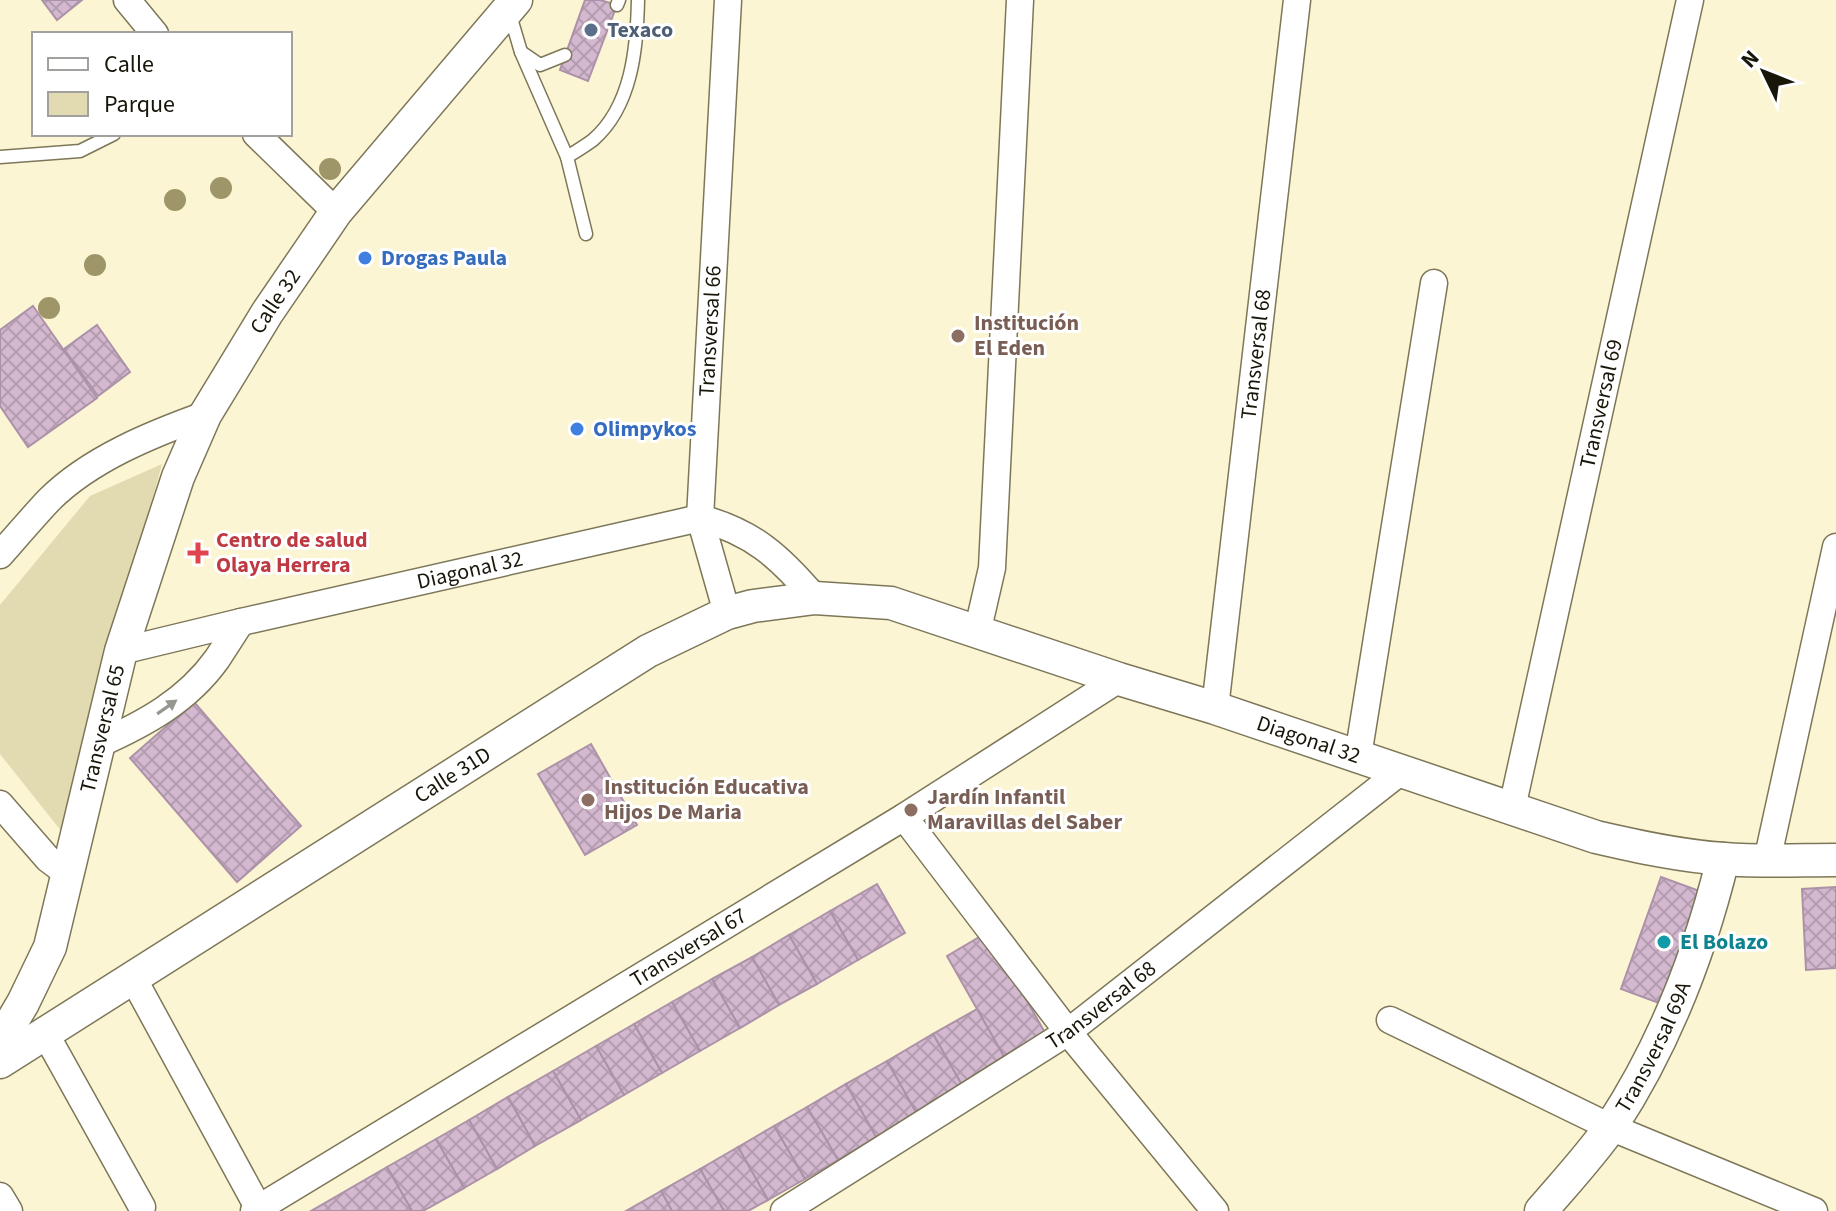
<svg xmlns="http://www.w3.org/2000/svg" width="1836" height="1211" viewBox="0 0 1836 1211" font-family="'Source Sans 3',sans-serif">
  <style>
    .park { fill: #e2dab1 }
    .building { fill: url(#building-cross-hatch); stroke: #ac92a8; stroke-width: 2 }
    .lines { fill: none; stroke-linecap: round; stroke-linejoin: round }
    .service-casing { stroke: #7d7759; stroke-width: 15 }
    .minor-casing { stroke: #7d7759; stroke-width: 29 }
    .tertiary-casing { stroke: #7d7759; stroke-width: 35 }
    .service { stroke: #fff; stroke-width: 12 }
    .minor { stroke: #fff; stroke-width: 26 }
    .tertiary { stroke: #fff; stroke-width: 32 }
    .tree { fill: #9e9569 }
    .oneway { fill: #979690 }
    .service-dot { fill: #5c6f8a; stroke: #fff; stroke-width: 3 }
    .shop-dot { fill: #3f7fe0; stroke: #fff; stroke-width: 3 }
    .education-dot { fill: #8d6e63; stroke: #fff; stroke-width: 3 }
    .health-dot { fill: #e0444e; stroke: #fff; stroke-width: 3 }
    .culture-dot { fill: #0f9aa8; stroke: #fff; stroke-width: 3 }
    .labels { text-anchor: middle; dominant-baseline: central; stroke-width: 6; stroke-linejoin: round; paint-order: stroke }
    .service-label { font-size: 22px; font-weight: bold; fill: #4e5e75; stroke: #fff; text-anchor: start }
    .shop-label { font-size: 22px; font-weight: bold; fill: #366cbe; stroke: #fff; text-anchor: start }
    .street-label { font-size: 22px; fill: #181509; stroke: #fff }
    .education-label { font-size: 22px; font-weight: bold; fill: #785e54; stroke: #fff; text-anchor: start }
    .health-label { font-size: 22px; font-weight: bold; fill: #be3a42; stroke: #fff; text-anchor: start }
    .culture-label { font-size: 22px; font-weight: bold; fill: #0d838f; stroke: #fff; text-anchor: start }
  </style>
  <defs>
    <pattern id="building-cross-hatch" width="8" height="8" patternUnits="userSpaceOnUse" patternTransform="scale(2)"><rect width="8" height="8" fill="#d3b8cf"/><path d="M0 0l8 8M0 8l8-8" fill="none" stroke="#b49db0"/></pattern>
  </defs>
  <rect width="100%" height="100%" fill="#fcf5d3"/>
  <path class="park" d="M162,464L62,832L0,754V605L90,496Z"/>
  <g class="building">
    <path d="M42,0H82L57,20Z"/>
    <path d="M585,0H600L617,5L588,81L560,70Z"/>
    <path d="M33,306L97,398L28,447L0,406V330Z"/>
    <path d="M97,325L130,372L98,396L64,349Z"/>
    <path d="M194,702L301,826L237,882L130,758Z"/>
    <path d="M591,744L637,825L585,855L538,774Z"/>
    <path d="M1661,877L1708,894L1667,1006L1621,989Z"/>
    <path d="M877,884L905,933L858,960L830,911Z"/>
    <path d="M1836,887V968L1806,970L1802,889Z"/>
    <path d="M830,911L858,960L817,984L789,935Z"/>
    <path d="M988,932L1048,1038L1007,1062L947,956Z"/>
    <path d="M789,935L817,984L779,1005L752,957Z"/>
    <path d="M752,957L779,1005L740,1028L712,979Z"/>
    <path d="M712,979L740,1028L700,1051L672,1002Z"/>
    <path d="M672,1002L700,1051L662,1073L634,1024Z"/>
    <path d="M977,1009L1007,1062L963,1087L933,1034Z"/>
    <path d="M634,1024L662,1073L624,1095L596,1046Z"/>
    <path d="M933,1034L963,1087L917,1114L887,1061Z"/>
    <path d="M596,1046L624,1095L581,1120L553,1071Z"/>
    <path d="M887,1061L917,1114L876,1137L846,1084Z"/>
    <path d="M553,1071L581,1120L535,1146L508,1097Z"/>
    <path d="M846,1084L876,1137L838,1160L807,1107Z"/>
    <path d="M508,1097L535,1146L497,1169L469,1120Z"/>
    <path d="M807,1107L838,1160L805,1179L774,1126Z"/>
    <path d="M469,1120L497,1169L464,1188L436,1139Z"/>
    <path d="M774,1126L805,1179L768,1200L738,1147Z"/>
    <path d="M436,1139L464,1188L423,1211H412L387,1167Z"/>
    <path d="M738,1147L768,1200L748,1211H724L700,1169Z"/>
    <path d="M387,1167L412,1211H311Z"/>
    <path d="M700,1169L724,1211H672L661,1191Z"/>
    <path d="M661,1191L672,1211H626Z"/>
  </g>
  <g class="lines">
    <defs>
      <g id="service">
        <path d="M617,5L619,0"/>
        <path d="M510,15L521,52L567,157L586,234"/>
        <path d="M521,52L540,65L565,55"/>
        <path d="M0,157L80,151L114,134"/>
        <path d="M567,157C575,152 585,146 593,140C632,106 637,48 638,0"/>
      </g>
      <g id="minor">
        <path d="M127,0L155,34"/>
        <path d="M256,134L336,212"/>
        <path d="M0,555C16,537 32,518 49,500C90,459 152,434 205,415"/>
        <path id="s1" d="M727,613L700,518L728,0"/>
        <path d="M977,633L992,568L1020,0"/>
        <path id="s2" d="M121,651L241,622L700,518C753,532 780,557 815,598"/>
        <path id="s3" d="M1215,708L1297,0"/>
        <path d="M99,744C144,724 187,701 217,659C225,647 233,634 241,622"/>
        <path d="M1358,756L1434,283"/>
        <path d="M0,804L48,859L68,874"/>
        <path id="s4" d="M1512,808L1690,0"/>
        <path d="M904,817L1068,1032L1215,1211"/>
        <path d="M1767,861L1836,547"/>
        <path d="M133,978L260,1211"/>
        <path d="M1390,1020L1610,1127L1814,1211"/>
        <path d="M45,1033L142,1207"/>
        <path d="M0,1196L9,1211"/>
        <path id="s5" d="M254,1211L904,817L1119,679"/>
        <path id="s6" d="M784,1211L1068,1032L1400,772"/>
      </g>
      <g id="tertiary">
        <path id="s7" d="M0,1042L23,1003L50,947L121,651L178,477L205,415L267,313L336,212L516,0"/>
        <path id="s8" d="M0,1062L648,651L727,613L753,606L815,598L891,603L1119,679L1215,708L1596,837C1639,847 1681,856 1724,859C1762,862 1799,860 1836,860"/>
        <path id="s9" d="M1541,1211C1565,1183 1591,1155 1612,1125C1665,1044 1700,953 1723,859"/>
      </g>
    </defs>
    <use href="#service" class="service-casing"/>
    <use href="#minor" class="minor-casing"/>
    <use href="#tertiary" class="tertiary-casing"/>
    <use href="#service" class="service"/>
    <use href="#minor" class="minor"/>
    <use href="#tertiary" class="tertiary"/>
  </g>
  <g class="tree">
    <circle cx="330" cy="169" r="11"/>
    <circle cx="221" cy="188" r="11"/>
    <circle cx="175" cy="200" r="11"/>
    <circle cx="95" cy="265" r="11"/>
    <circle cx="49" cy="308" r="11"/>
  </g>
  <defs><path id="oneway-solid" d="M-6-.8H1V-3.2L6.5 0L1 3.2V.8H-6Z" transform="scale(2)"/></defs>
  <use class="oneway" href="#oneway-solid" transform="translate(167 707) rotate(-35)"/>
  <circle class="service-dot" cx="591" cy="30" r="8"/>
  <g class="shop-dot">
    <circle cx="365" cy="258" r="8"/>
    <circle cx="577" cy="429" r="8"/>
  </g>
  <g class="education-dot">
    <circle cx="958" cy="336" r="8"/>
    <circle cx="588" cy="800" r="8"/>
    <circle cx="911" cy="810" r="8"/>
  </g>
  <path class="health-dot" d="M194 541h8v8h8v8h-8v8h-8v-8h-8v-8h8z"/>
  <circle class="culture-dot" cx="1664" cy="942" r="8"/>
  <g class="labels">
    <g class="service-label">
      <text x="607" y="30">Texaco</text>
    </g>
    <g class="shop-label">
      <text x="381" y="258">Drogas Paula</text>
      <text x="593" y="429">Olimpykos</text>
    </g>
    <g class="street-label">
      <text stroke="none"><textPath href="#s7" startOffset="796">Calle 32</textPath></text>
      <text stroke="none"><textPath href="#s1" startOffset="286">Transversal 66</textPath></text>
      <text stroke="none"><textPath href="#s3" startOffset="356">Transversal 68</textPath></text>
      <text stroke="none"><textPath href="#s4" startOffset="414">Transversal 69</textPath></text>
      <text stroke="none"><textPath href="#s2" startOffset="358">Diagonal 32</textPath></text>
      <text stroke="none"><textPath href="#s7" startOffset="332">Transversal 65</textPath></text>
      <text stroke="none"><textPath href="#s8" startOffset="1460">Diagonal 32</textPath></text>
      <text stroke="none"><textPath href="#s8" startOffset="536">Calle 31D</textPath></text>
      <text stroke="none"><textPath href="#s5" startOffset="508">Transversal 67</textPath></text>
      <text stroke="none"><textPath href="#s6" startOffset="378">Transversal 68</textPath></text>
      <text stroke="none"><textPath href="#s9" startOffset="200">Transversal 69A</textPath></text>
    </g>
    <g class="education-label">
      <text x="974" y="323">Institución<tspan x="974" dy="25">El Eden</tspan></text>
      <text x="604" y="787">Institución Educativa<tspan x="604" dy="25">Hijos De Maria</tspan></text>
      <text x="927" y="797">Jardín Infantil<tspan x="927" dy="25">Maravillas del Saber</tspan></text>
    </g>
    <g class="health-label">
      <text x="216" y="540">Centro de salud<tspan x="216" dy="25">Olaya Herrera</tspan></text>
    </g>
    <g class="culture-label">
      <text x="1680" y="942">El Bolazo</text>
    </g>
  </g>
  <rect x="32" y="32" width="260" height="104" fill="#ffffff" stroke="#a3a19d" stroke-width="2"/>
  <rect x="48" y="58" width="40" height="12" fill="#ffffff" stroke="#a3a19d" stroke-width="2"/>
  <text x="104" y="72" font-size="24" fill="#181509">Calle</text>
  <rect x="48" y="92" width="40" height="24" fill="#e2dab1" stroke="#a3a19d" stroke-width="2"/>
  <text x="104" y="112" font-size="24" fill="#181509">Parque</text>
  <g transform="translate(1764 72) rotate(313)" stroke="#ffffff" stroke-width="6" paint-order="stroke">
  <path d="M0-6L14 30L0 20L-14 30Z" fill="#181509"/>
  <text y="-12" font-size="22" font-weight="bold" text-anchor="middle" fill="#181509">N</text>
  </g>
</svg>
